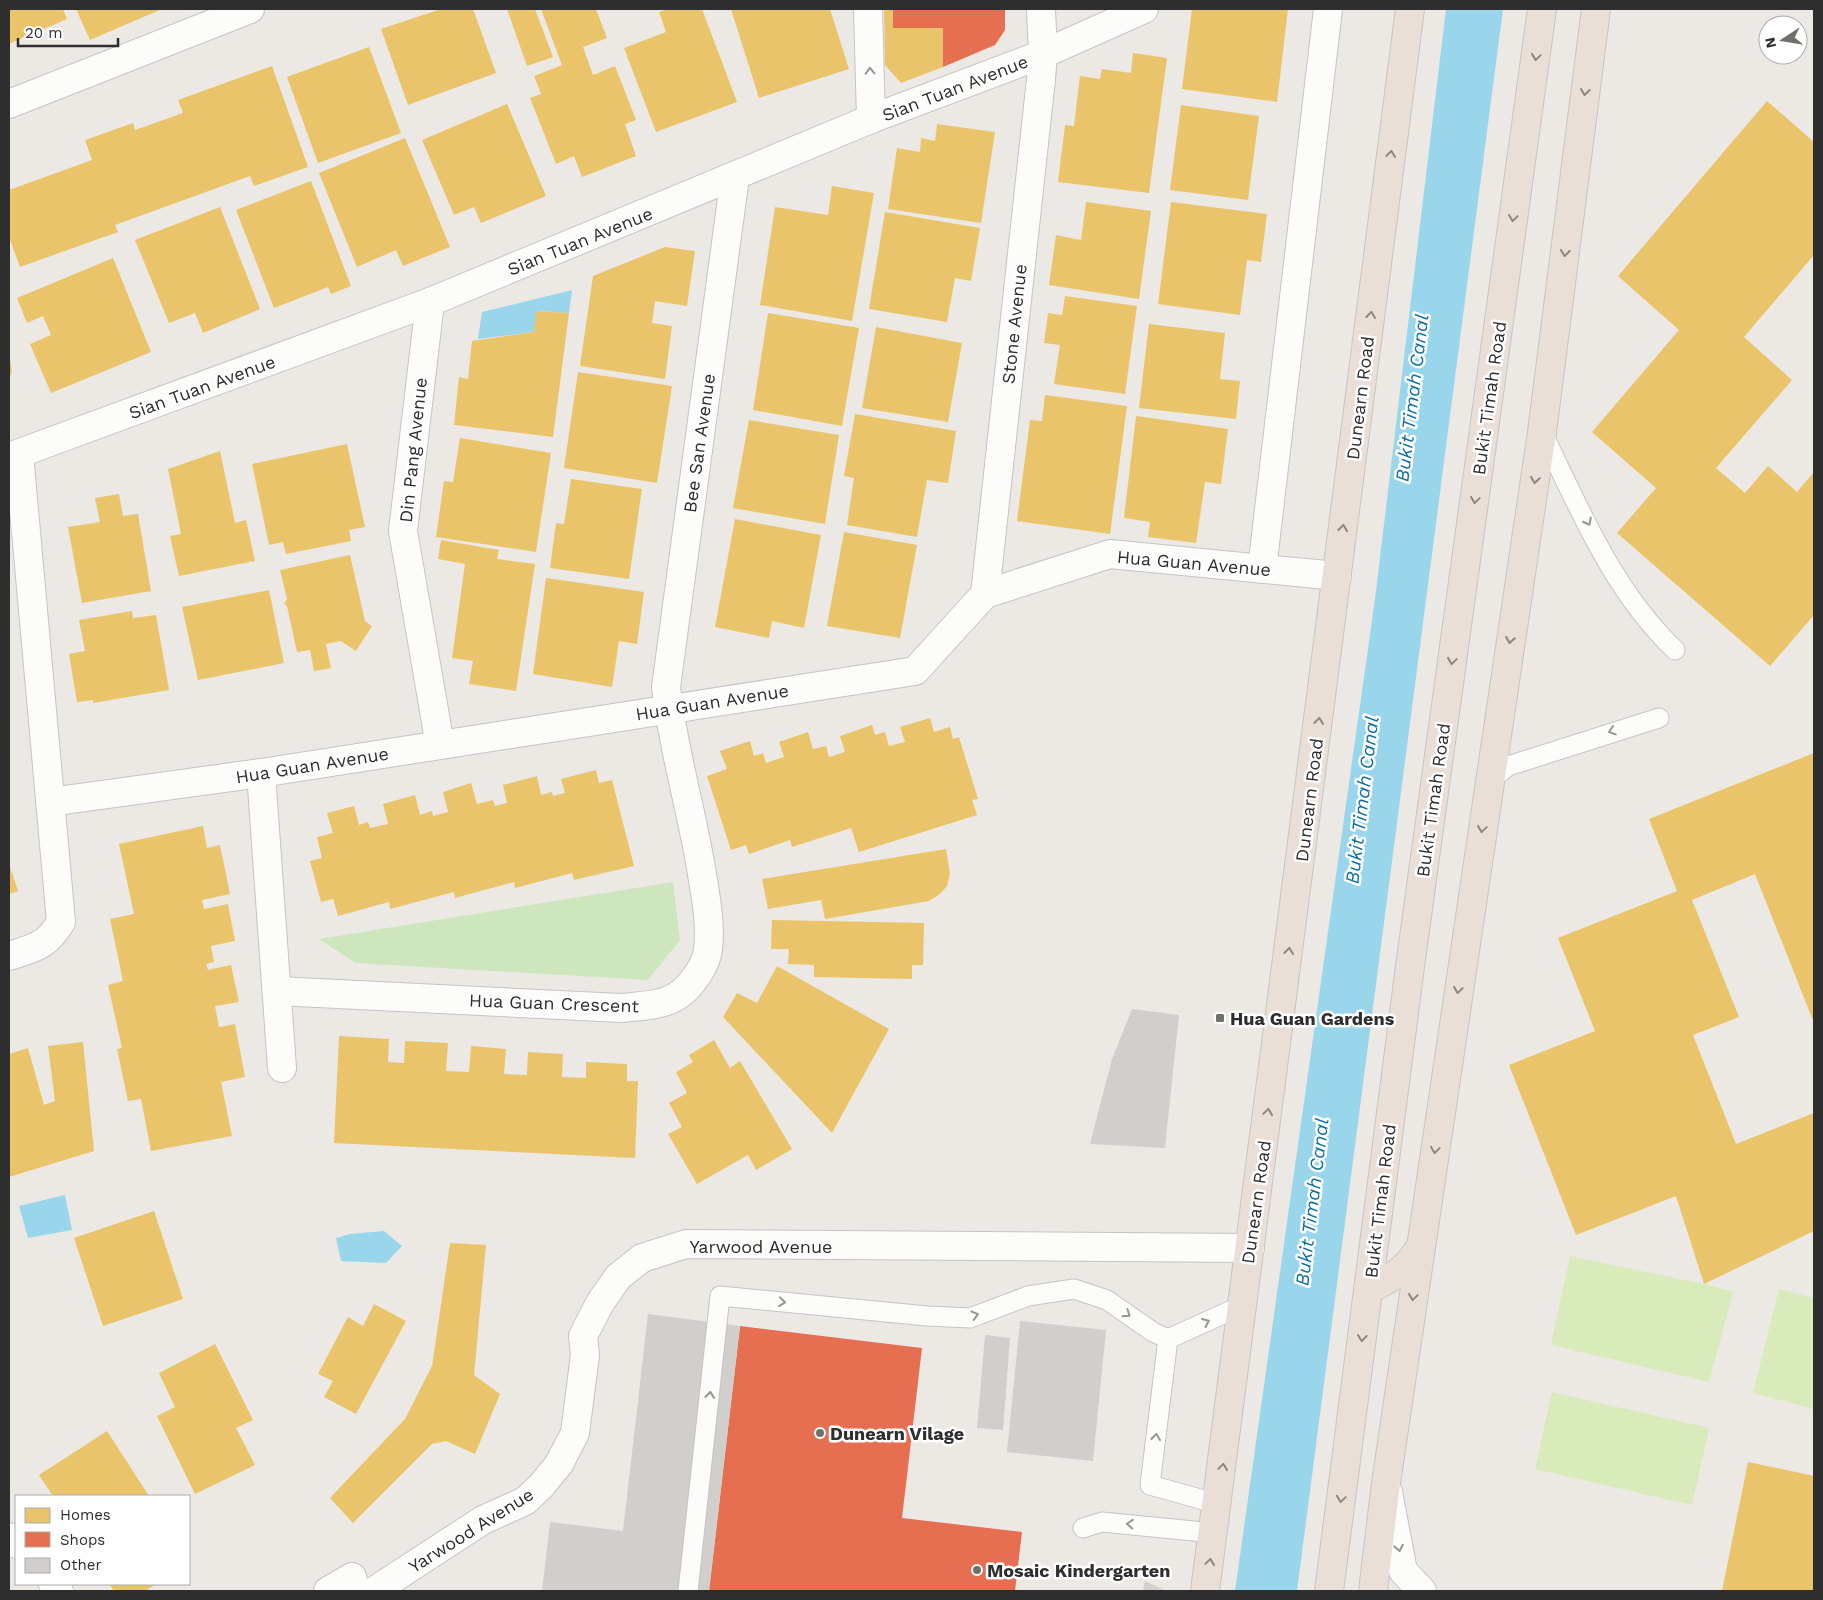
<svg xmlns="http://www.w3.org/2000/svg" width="1823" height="1600" viewBox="0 0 1823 1600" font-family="'Work Sans',sans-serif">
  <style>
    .green { fill: #cee6be }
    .pitch { fill: #d9eabb }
    .water { fill: #99d6ec }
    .homes { fill: #e9c46a }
    .shops { fill: #e76f51 }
    .building { fill: #d1cecb }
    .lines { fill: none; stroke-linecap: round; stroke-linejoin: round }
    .lane-casing { stroke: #c5c4c5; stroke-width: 21 }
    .street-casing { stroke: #c5c4c5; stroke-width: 30 }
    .highway-casing { stroke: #c6c5c4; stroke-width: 30 }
    .lane { stroke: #fcfcfb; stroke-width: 19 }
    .street { stroke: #fcfcfb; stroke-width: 28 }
    .highway { stroke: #eadfd6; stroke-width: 28 }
    .oneway { stroke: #8c8682 }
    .oneway2 { stroke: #959594 }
    .poi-dot { fill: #706f6e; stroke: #fff; stroke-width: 2 }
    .labels { text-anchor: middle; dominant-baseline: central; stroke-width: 5; stroke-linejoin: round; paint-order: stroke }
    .street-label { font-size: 18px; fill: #2e2e2e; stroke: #fff }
    .poi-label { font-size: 18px; font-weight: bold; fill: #2e2e2e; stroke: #fff; text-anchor: start }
    .water-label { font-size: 19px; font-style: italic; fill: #0d6fa3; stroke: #fff }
  </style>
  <rect width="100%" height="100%" fill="#ece8e4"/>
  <path class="green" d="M673,882L680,940L648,980L356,963L319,939Z"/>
  <g class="pitch">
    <path d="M1570,1256L1704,1284L1733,1292L1709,1382L1551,1345Z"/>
    <path d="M1779,1289L1814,1298V1409L1753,1393Z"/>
    <path d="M1552,1392L1709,1428L1692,1505L1535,1469Z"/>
  </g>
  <g class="water">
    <path d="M1446,9H1503L1297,1591H1235L1375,599Z"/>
    <path d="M572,290L569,313L537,311L534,332L478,339L482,312Z"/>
    <path d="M65,1195L72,1230L28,1238L19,1206Z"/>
    <path d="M384,1231L402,1246L386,1263L341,1261L336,1238L350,1234Z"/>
  </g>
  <g class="homes">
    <path d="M9,9H63L67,19L9,44Z"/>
    <path d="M76,9H162L90,40Z"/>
    <path d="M441,9H473L496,73L408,105L381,29Z"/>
    <path d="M507,9H535L553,57L527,66Z"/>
    <path d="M541,9H596L607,38L583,47L593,75L615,66L636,120L625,124L636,156L582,177L574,156L556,164L530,98L541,94L534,76L562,65Z"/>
    <path d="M668,9H702L737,102L656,132L624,48L666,32L659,12Z"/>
    <path d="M731,9H830L849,69L759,98Z"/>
    <path d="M884,9H893V28H943V67L901,83L885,65Z"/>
    <path d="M1192,9H1288L1277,102L1182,89Z"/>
    <path d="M369,47L401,133L318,163L287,77Z"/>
    <path d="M1133,53L1167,58L1149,193L1058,182L1065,125L1074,126L1080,76L1100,79L1102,69L1131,73Z"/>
    <path d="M272,66L308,167L254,186L250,176L115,225L118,232L20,267L9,237V190L92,160L85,140L133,123L135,130L183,113L178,100Z"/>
    <path d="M1767,101L1814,142V255L1744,337L1792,380L1716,468L1745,493L1768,466L1797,492L1814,472V615L1770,666L1617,533L1656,488L1592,432L1679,330L1618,276Z"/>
    <path d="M507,104L546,196L481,223L474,207L454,215L422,140Z"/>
    <path d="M1181,105L1259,116L1248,200L1170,190Z"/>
    <path d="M937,124L995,132L981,223L888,209L897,148L920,152L921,138L935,141Z"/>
    <path d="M405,138L450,247L403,266L396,250L357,267L319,173Z"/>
    <path d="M311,181L351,286L331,294L328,287L274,308L236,210Z"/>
    <path d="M832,186L874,193L852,321L760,305L775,207L828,215Z"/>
    <path d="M1086,202L1151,211L1139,299L1049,285L1056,235L1081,240Z"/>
    <path d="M1171,202L1267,214L1261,262L1247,260L1240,315L1158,304Z"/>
    <path d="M220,207L260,309L203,333L195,313L169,323L135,240Z"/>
    <path d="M885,212L980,228L971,281L955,278L947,322L869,309Z"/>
    <path d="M665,247L695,251L687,306L655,301L652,323L672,326L665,379L580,366L593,276Z"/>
    <path d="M113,258L151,352L51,393L30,344L51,335L43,316L27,323L17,298Z"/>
    <path d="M1065,296L1137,306L1125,394L1054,384L1060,345L1044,343L1048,313L1062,315Z"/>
    <path d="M536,311L569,313L553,437L454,425L459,377L468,379L472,341L534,332Z"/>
    <path d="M768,313L859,328L842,426L753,410Z"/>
    <path d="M1149,324L1225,333L1220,379L1240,381L1236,419L1139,408Z"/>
    <path d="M876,327L962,343L948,422L862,408Z"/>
    <path d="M9,352L12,371L9,380Z"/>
    <path d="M578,372L672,386L657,483L564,468Z"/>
    <path d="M1045,395L1127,406L1110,534L1017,521L1030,420L1042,421Z"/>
    <path d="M855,414L956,431L948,483L927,480L917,537L847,525L854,478L844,476Z"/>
    <path d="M1136,416L1228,429L1221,484L1205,482L1196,543L1148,537L1150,522L1124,518Z"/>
    <path d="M749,420L839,435L825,524L733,508Z"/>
    <path d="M460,438L551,453L536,552L436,537L444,481L453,482Z"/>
    <path d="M347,444L365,527L349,530L351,541L286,554L283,542L269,545L252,464Z"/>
    <path d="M220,451L235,523L246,520L255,561L179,576L170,536L181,534L168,469Z"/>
    <path d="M571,479L642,489L629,579L550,568L556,523L564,524Z"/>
    <path d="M119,494L123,516L138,514L151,591L82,603L68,527L100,522L95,498Z"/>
    <path d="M735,519L821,535L804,628L772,621L769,638L715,627Z"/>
    <path d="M844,532L917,545L900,638L827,626Z"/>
    <path d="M441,540L499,550L497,559L535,564L516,691L469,684L473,661L452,658L465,564L438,559Z"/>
    <path d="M350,555L365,621L372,626L356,651L341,641L326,644L331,668L314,671L310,650L297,652L287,606L284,604L287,599L280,570Z"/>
    <path d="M546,578L644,592L637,644L619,641L612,687L533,674Z"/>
    <path d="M269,590L284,663L198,680L182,607Z"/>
    <path d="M132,611L133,618L156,615L169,690L93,703V700L77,702L69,654L85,651L79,620Z"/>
    <path d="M930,718L934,732L950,727L953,739L959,737L978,799L972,800L977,815L859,852L851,828L792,847L790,840L749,854L746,845L731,850L707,776L727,769L720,751L750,741L754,756L763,753L766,763L784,757L779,742L808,732L813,749L826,746L829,757L845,752L840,736L872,725L875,735L885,732L889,746L905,742L900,727Z"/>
    <path d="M1814,753V1023L1755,874L1692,900L1739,1017L1693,1035L1736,1144L1814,1113V1231L1704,1284L1676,1196L1576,1235L1509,1065L1595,1031L1558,938L1677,891L1649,819Z"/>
    <path d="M596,770L599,783L612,780L634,866L574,880L572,873L515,888L514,882L455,898L454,892L390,909L389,902L338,916L333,899L321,902L310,861L322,858L317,837L333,833L327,813L354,806L359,825L368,822L370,828L388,824L383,804L415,795L420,815L432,811L433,816L448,812L443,792L471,783L477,804L493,800L495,806L507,803L503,785L537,776L541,795L552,792L553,796L565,793L561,779Z"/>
    <path d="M203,826L207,848L220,845L230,894L202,900L204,909L228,904L235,941L211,946L214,962L206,964L208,970L231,965L239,1002L215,1006L219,1027L235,1024L245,1077L221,1082L232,1136L151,1151L141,1099L128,1101L117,1049L122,1048L108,985L123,981L110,919L134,914L119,844Z"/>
    <path d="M946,849L950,874L947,886L940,894L929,901L825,919L821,900L768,909L762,879Z"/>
    <path d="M9,864L18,891L9,894Z"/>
    <path d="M772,920L924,923L923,965H912V979L814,977V965L788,964L789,949H771Z"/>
    <path d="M777,966L889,1029L832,1133L723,1017L737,993L757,1003Z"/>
    <path d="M339,1036L389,1039L388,1062L404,1063L405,1041L448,1043L446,1071L469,1072L471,1046L506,1049L504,1074L527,1075L528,1052L563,1054L562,1077L586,1078V1062L627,1064V1081H638L635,1158L334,1143Z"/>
    <path d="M714,1040L730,1068L740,1061L792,1149L756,1170L748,1155L697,1184L668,1134L682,1127L669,1103L687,1093L676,1072L693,1062L689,1055Z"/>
    <path d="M83,1042L94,1151L9,1177V1054L28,1048L44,1105L55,1101L48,1046Z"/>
    <path d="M154,1211L183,1299L103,1326L74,1238Z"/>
    <path d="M450,1243L486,1245L474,1375L500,1394L475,1454L446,1441L432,1444L353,1523L330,1498L405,1419L432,1366Z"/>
    <path d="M374,1304L406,1321L356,1414L324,1397L333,1381L318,1374L348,1317L363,1326Z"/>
    <path d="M215,1344L253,1420L236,1428L255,1465L195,1494L157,1416L175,1407L159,1373Z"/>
    <path d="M107,1431L149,1496H53L39,1475Z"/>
    <path d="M1748,1462L1814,1476V1591H1722Z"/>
    <path d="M109,1584H156L145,1591H114Z"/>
  </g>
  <g class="shops">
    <path d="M893,9H1005V30L995,45L943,67V28H893Z"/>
    <path d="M740,1326L922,1348L902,1518L1022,1532L1015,1591H709Z"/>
  </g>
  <g class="building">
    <path d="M1132,1009L1179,1015L1165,1148L1090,1144L1112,1059Z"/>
    <path d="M648,1314L740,1326L709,1591H542L550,1522L623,1531Z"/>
    <path d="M1020,1321L1106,1330L1093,1461L1007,1452Z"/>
    <path d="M985,1335L1010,1338L1003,1430L977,1428Z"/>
    <path d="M1145,1581L1166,1591H1143Z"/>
  </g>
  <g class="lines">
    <defs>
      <g id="lane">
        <path d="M1542,432C1579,508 1613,591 1675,650"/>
        <path d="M1489,781L1508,766L1659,718"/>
        <path d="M1168,1339L1150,1485L1218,1504"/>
        <path d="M1083,1528L1102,1522L1214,1533"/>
        <path d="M688,1591L720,1296L927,1316L970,1318L1028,1296L1074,1289L1107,1300L1153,1332L1168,1339L1243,1305"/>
      </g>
      <g id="street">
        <path d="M868,9L871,119"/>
        <path d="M9,104L250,9"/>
        <path d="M430,302L403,531L440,745"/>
        <path d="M9,457L430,302L871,119L1043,54L1144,9"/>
        <path d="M1262,569L1328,9"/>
        <path d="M985,594L1041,79L1043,54L1041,9"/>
        <path d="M261,773L282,1068"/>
        <path d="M50,802L261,773L915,671L985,594L1110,554L1337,576"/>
        <path d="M9,956C34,948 47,946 61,922L19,454"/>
        <path d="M277,991L621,1008C640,1006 664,1006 680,994C692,985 706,965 708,950C711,924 706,899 702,874C692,811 673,750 666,687L735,177"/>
        <path d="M1388,1492L1403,1571L1422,1591"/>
        <path d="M9,1537L16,1544"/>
        <path d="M53,1584L59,1591"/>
        <path d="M328,1591L352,1577L356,1591"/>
        <path d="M374,1591L483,1520L525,1501L541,1486L559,1464L575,1433L585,1355L583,1336L600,1303L618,1277L642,1258L686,1244L1250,1248"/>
      </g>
      <g id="highway">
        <path d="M1368,1290C1392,1278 1405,1271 1420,1248"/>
        <path d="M1205,1591L1410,9"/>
        <path d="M1329,1591L1411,959L1542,9"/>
        <path d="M1373,1591L1386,1483L1542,432L1596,9"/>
      </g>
    </defs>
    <use href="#lane" class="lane-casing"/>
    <use href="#street" class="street-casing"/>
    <use href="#highway" class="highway-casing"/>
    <use href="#lane" class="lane"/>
    <use href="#street" class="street"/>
    <use href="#highway" class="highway"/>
  </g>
  <defs><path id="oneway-chevron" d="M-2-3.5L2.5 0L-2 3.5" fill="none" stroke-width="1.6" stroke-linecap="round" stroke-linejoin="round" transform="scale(1.25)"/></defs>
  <g class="oneway">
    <use href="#oneway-chevron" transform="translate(1536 57) rotate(98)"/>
    <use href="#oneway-chevron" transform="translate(1585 92) rotate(97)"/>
    <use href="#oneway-chevron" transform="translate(1391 154) rotate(-83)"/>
    <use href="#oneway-chevron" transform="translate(1513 218) rotate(98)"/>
    <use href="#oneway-chevron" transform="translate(1565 253) rotate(97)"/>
    <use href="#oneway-chevron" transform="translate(1371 315) rotate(-83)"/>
    <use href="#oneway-chevron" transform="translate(1535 480) rotate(99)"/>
    <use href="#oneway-chevron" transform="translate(1475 500) rotate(98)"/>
    <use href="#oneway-chevron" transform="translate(1343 528) rotate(-83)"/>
    <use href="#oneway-chevron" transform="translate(1510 640) rotate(99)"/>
    <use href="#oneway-chevron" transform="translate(1452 661) rotate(98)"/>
    <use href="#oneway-chevron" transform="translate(1319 721) rotate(-83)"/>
    <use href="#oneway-chevron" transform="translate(1482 829) rotate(98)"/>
    <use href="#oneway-chevron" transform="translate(1289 951) rotate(-83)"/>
    <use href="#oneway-chevron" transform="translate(1458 990) rotate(98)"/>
    <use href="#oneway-chevron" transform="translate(1268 1112) rotate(-82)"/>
    <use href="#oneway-chevron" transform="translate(1435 1150) rotate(98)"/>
    <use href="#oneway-chevron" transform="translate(1413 1297) rotate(98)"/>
    <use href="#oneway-chevron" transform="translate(1362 1338) rotate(97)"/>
    <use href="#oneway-chevron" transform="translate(1223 1467) rotate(-82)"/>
    <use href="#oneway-chevron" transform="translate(1341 1499) rotate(98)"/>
    <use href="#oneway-chevron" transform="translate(1210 1562) rotate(-82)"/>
  </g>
  <g class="oneway2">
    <use href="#oneway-chevron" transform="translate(870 71) rotate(-92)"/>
    <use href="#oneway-chevron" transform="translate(1588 522) rotate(63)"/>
    <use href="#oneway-chevron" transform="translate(1612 731) rotate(162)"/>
    <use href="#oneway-chevron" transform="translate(782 1302) rotate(6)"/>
    <use href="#oneway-chevron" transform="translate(1127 1314) rotate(34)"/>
    <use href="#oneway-chevron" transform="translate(975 1315) rotate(-16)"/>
    <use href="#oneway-chevron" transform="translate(1206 1322) rotate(-24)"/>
    <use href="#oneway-chevron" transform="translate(710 1395) rotate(-84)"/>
    <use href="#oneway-chevron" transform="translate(1156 1437) rotate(-83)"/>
    <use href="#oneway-chevron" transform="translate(1130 1524) rotate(-176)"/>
    <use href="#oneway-chevron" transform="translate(1399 1548) rotate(79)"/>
  </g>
  <g class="poi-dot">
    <rect x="1215" y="1013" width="10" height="10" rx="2.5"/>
    <circle cx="820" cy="1433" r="5"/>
    <circle cx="977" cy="1570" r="5"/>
  </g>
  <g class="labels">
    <g class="street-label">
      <text transform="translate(955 88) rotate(-21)">Sian Tuan Avenue</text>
      <text transform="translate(580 241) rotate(-22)">Sian Tuan Avenue</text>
      <text transform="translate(1014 324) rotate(-84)">Stone Avenue</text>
      <text transform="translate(202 387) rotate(-20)">Sian Tuan Avenue</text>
      <text transform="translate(1360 398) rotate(-83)">Dunearn Road</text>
      <text transform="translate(1489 398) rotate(-82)">Bukit Timah Road</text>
      <text transform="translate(699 443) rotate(-82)">Bee San Avenue</text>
      <text transform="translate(413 450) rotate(-84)">Din Pang Avenue</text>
      <text transform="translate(1194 563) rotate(5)">Hua Guan Avenue</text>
      <text transform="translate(712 702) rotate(-9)">Hua Guan Avenue</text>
      <text transform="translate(312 765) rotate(-9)">Hua Guan Avenue</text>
      <text transform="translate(1309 800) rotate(-83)">Dunearn Road</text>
      <text transform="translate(1433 800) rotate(-82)">Bukit Timah Road</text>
      <text transform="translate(554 1003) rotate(2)">Hua Guan Crescent</text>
      <text transform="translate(1380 1201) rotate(-83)">Bukit Timah Road</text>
      <text transform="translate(1256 1202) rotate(-82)">Dunearn Road</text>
      <text x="761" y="1246">Yarwood Avenue</text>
      <text transform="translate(471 1530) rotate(-32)">Yarwood Avenue</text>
    </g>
    <g class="poi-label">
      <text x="1230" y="1018">Hua Guan Gardens</text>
      <text x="830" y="1433">Dunearn Vilage</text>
      <text x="987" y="1570">Mosaic Kindergarten</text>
    </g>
    <g class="water-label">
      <text transform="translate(1412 398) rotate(-83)">Bukit Timah Canal</text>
      <text transform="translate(1362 800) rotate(-83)">Bukit Timah Canal</text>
      <text transform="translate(1312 1202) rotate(-83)">Bukit Timah Canal</text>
    </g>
  </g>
  <rect width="1823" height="1600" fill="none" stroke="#2e2e2e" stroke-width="20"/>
  <rect x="15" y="1495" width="175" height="90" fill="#ffffff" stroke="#ababab"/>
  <rect x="25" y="1508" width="25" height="15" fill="#e9c46a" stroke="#ababab"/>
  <text x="60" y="1520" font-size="15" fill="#2e2e2e">Homes</text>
  <rect x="25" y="1532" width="25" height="15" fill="#e76f51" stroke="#ababab"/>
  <text x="60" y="1545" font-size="15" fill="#2e2e2e">Shops</text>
  <rect x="25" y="1558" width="25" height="15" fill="#d1cecb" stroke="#ababab"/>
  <text x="60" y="1570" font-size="15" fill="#2e2e2e">Other</text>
  <g transform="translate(1783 40) rotate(258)"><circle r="24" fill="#ffffff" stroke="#ababab"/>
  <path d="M0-4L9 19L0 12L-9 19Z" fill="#706f6e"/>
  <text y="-8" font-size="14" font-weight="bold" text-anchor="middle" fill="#2e2e2e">N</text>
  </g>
  <path d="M18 38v8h100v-8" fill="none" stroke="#2e2e2e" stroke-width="2.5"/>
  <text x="25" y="38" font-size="15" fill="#2e2e2e" stroke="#ffffff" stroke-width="4" paint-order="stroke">20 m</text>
</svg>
